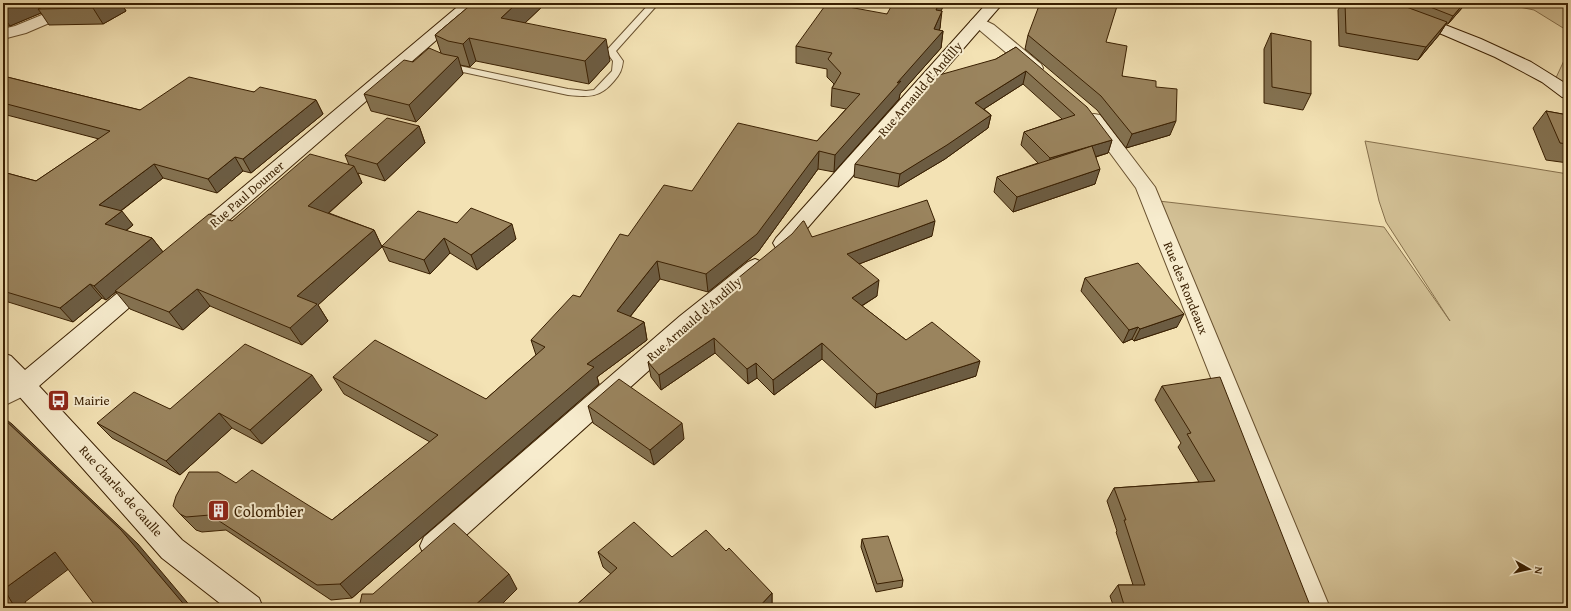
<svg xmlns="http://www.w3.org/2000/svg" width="1571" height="611" viewBox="0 0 1571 611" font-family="'Gentium Book Plus',serif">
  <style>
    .green { fill: #d3c196; stroke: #86704c }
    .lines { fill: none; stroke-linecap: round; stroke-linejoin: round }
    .lane-casing { stroke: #68502e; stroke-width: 2 }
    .street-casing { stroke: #68502e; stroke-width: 2 }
    .secondary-casing { stroke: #391f01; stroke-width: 2 }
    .lane { fill: #f7ecce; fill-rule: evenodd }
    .street { fill: #f7ecce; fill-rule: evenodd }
    .secondary { fill: #f7ecce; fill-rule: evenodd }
    .wall { fill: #847251; stroke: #391f01 }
    .shaded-wall { fill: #6c5c42; stroke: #391f01 }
    .building { fill: #9a845e; stroke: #391f01 }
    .labels { text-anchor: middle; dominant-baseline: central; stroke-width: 4; stroke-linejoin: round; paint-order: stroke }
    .street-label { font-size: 13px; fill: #391f01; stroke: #f7ecce }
    .poi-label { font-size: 13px; fill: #391f01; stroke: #f7ecce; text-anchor: start }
    .near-poi-label { font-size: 16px; fill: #391f01; stroke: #f7ecce; text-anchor: start }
  </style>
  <rect width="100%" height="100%" fill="#f3e2b4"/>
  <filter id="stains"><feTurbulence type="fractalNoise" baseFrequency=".005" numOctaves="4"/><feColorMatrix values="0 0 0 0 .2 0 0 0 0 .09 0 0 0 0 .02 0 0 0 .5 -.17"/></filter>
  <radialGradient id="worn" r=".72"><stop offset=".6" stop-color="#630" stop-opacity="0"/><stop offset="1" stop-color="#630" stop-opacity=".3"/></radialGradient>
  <g class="green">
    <path d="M1500,3H1568V31L1534,10Z"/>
    <path d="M1568,52V94L1554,82Z"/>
    <path d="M1365,141L1568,174V608H1314L1150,200L1384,227L1450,321L1386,222L1379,201Z"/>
  </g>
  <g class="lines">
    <defs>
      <path id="lane" d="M650,3H659L616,51L623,61C622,70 620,74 614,81C600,98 589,97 568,95L449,69L440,63L445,60L455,65L568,89L586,91L594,90L612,71L613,61L606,51Z"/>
      <g id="street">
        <path d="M71,3H92L89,6L26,33L3,39V29L15,26Z"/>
        <path d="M978,17L994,25L1041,64L1043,68L1041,72L1035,73L1029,72L970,22L973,19Z"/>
        <path d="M1094,114L1100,115L1155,187L1330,608H1302L1136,188L1085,119L1088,115Z"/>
        <path d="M24,375L32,378L36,385L32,392L3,406V385Z"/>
      </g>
      <g id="secondary">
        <path d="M462,3H479L205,241L198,243L191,241L188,236L191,231Z"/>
        <path d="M987,3H1003L790,248L783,250L776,248L773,243L776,238Z"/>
        <path d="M1367,3H1389L1481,39L1531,62L1568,85V98L1562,97L1542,82L1495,57L1444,35L1370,6Z"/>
        <path d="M755,259L762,262L766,267L762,272L696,328L444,555L434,559L424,555L420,546L424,537L680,316L748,262Z"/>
        <path d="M146,273L154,276L157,281L154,286L39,386L182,540L259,598L263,608H226L162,558L3,378V353L11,356L25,370L138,276Z"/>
      </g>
    </defs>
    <use href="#lane" class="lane-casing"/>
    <use href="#street" class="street-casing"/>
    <use href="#secondary" class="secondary-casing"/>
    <use href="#lane" class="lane"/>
    <use href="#street" class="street"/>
    <use href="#secondary" class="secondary"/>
  </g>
  <g class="wall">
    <path d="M3,3H121L126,11L103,24L49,25L41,13L10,26H3Z"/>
    <path d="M473,3H546L525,23L610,61L589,84L476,61L470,67L460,65L463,74L416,122L371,111L364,94L413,62L441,53L435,35Z"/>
    <path d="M1342,3H1390L1398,5L1399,3H1465L1462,8L1448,24H1446L1439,35L1418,60L1339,46L1338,10Z"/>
    <path d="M941,11L940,28L939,30L943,31L941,48L900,94L899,99L834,172L818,169L758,252L708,292L660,279L630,317L644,322L647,340L597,377L599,384L352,598L331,600L226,530L202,532L196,530L180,514L236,483L332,520L430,442L344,394L333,377L486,399L536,355L531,340L580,297L628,236L692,191L817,141L846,109L831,106L832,88L834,84L827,77V69L796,63V46L887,14Z"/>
    <path d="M1271,33L1311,94L1303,110L1264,103V49Z"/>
    <path d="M1028,35L1106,42L1122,76L1156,87L1170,135L1126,148L1097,110L1025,49Z"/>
    <path d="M1016,47L1112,140L1108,153L1096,157L1095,184L1013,212L994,192L997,177L1038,163L1021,145L1024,132L1062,119L1023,84L984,109L991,115L988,128L945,159L898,187L854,177L855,164L996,59Z"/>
    <path d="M3,76L140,110L254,92L316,100L323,114L251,173L243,171L217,193L163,178L121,211L133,225L126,231L152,238L163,252L232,221L349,165L345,155L419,126L425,143L385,181L358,173L362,183L329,213L374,230L382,247L318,305L328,321L302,345L210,306L183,330L130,309L116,292L106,300L102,298L73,322L5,301L3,299V172L36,181L99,139L3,114Z"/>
    <path d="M1546,111L1568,115V163L1546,160L1533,128Z"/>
    <path d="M457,223L516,239L477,270L450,253L430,274L389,261L382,246Z"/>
    <path d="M932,236L859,264L877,296L862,306L906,340L976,376L875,408L822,359L774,395L757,378L748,384L715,353L661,390L651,377L648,362L732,288V283L812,237Z"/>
    <path d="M1085,278L1177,327L1134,341L1132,339L1123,343L1081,291Z"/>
    <path d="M1162,386L1311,608H1114L1110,596L1118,585H1133L1116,532L1117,531L1107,501L1114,488L1199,482L1178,447L1181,443L1155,400Z"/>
    <path d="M322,390L262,444L232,428L180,475L112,438L97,423L170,409Z"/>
    <path d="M588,406L684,439L654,465L593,423Z"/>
    <path d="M862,539L903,580L902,587L876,592L861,547Z"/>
    <path d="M726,551L772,593V608H573L611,574L603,567L598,552L672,557Z"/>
  </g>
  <g class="shaded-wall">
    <path d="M17,3H67L38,9L41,13L10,26L3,16V8Z"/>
    <path d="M103,3H121L126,11L103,24L93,8Z"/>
    <path d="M517,3H546L507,40L501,18Z"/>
    <path d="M939,3H945L933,27L936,10Z"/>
    <path d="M1464,3H1465L1462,8L1448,24L1453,16Z"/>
    <path d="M942,11L940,28L933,42L943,31L941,48L900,94L899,99L834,172L835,155L934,29Z"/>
    <path d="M1447,22L1439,35L1418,60L1426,47Z"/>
    <path d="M469,38L476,61L470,67L463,44Z"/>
    <path d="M606,39L610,61L589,84L585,61Z"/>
    <path d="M458,57L463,74L416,122L409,105Z"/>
    <path d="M1026,71L1023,84L973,116L975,103Z"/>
    <path d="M316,100L323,114L251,173L243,159Z"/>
    <path d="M991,115L988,128L945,159L898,187L900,174Z"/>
    <path d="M1176,121L1170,135L1126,148L1132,134Z"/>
    <path d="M419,126L425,143L385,181L377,164Z"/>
    <path d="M1112,140L1108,153L1046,171L1050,158Z"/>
    <path d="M819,151L818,169L758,252L708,292L706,274Z"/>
    <path d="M235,157L243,171L217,193L208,179Z"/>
    <path d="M154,164L163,178L110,219L99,205Z"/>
    <path d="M354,166L362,183L317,223L308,206Z"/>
    <path d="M1100,169L1095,184L1013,212L1017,197Z"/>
    <path d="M122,211L133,225L116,238L105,224Z"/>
    <path d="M935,221L932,236L846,269L847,254Z"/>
    <path d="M512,224L516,239L477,270L471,255Z"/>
    <path d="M374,230L382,247L318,305L328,321L302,345L290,328L297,296Z"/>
    <path d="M152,238L163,252L106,300L94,286Z"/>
    <path d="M444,238L450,253L430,274L424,260Z"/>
    <path d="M657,261L660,279L620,329L617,311Z"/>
    <path d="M879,280L877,296L850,313L852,298Z"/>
    <path d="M90,284L102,298L73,322L60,308Z"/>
    <path d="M197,289L210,306L183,330L169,312Z"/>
    <path d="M1184,314L1177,327L1134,341L1140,329Z"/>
    <path d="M644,322L647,340L597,377L599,384L352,598L340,584L587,364Z"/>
    <path d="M1138,327L1132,339L1123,343L1129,330Z"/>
    <path d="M714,338L715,353L661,390L659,375Z"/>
    <path d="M822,343V359L774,395L773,380Z"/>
    <path d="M980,361L976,376L875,408L877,394Z"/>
    <path d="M756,363L757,378L748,384L747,369Z"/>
    <path d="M312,375L322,390L262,444L250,430Z"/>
    <path d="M219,413L232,428L180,475L166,461Z"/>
    <path d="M3,417L12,424L138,544L192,608H187L3,418Z"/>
    <path d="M682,423L684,439L654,465L650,450Z"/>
    <path d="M55,552L74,565L25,602L28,608H15L4,589Z"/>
    <path d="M509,574L517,589L498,608H472Z"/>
    <path d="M772,593V608H758Z"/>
  </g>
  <g class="building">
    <path d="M3,3H17L3,8Z"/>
    <path d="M53,3H103L93,8L38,9Z"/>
    <path d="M473,3H517L501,18L606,39L585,61L469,38L463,44L448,41L435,35Z"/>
    <path d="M827,3L887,14L893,3H939L936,10L942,11L934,29L943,31L897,83L901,81L835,155L819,151L757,234L706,274L657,261L617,311L644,322L587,364L594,367L340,584L317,585L210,515L186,517L180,514L173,506L176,496L189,472H218L236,483L252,470L332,520L438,435L333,377L375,340L486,399L545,347L531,340L573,295L580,297L620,234L628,236L664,185L692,191L738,123L817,141L860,94L832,88L841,73L828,59L832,53L796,46Z"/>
    <path d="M1040,3H1118L1106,42L1127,46L1122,76L1156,81V87L1177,89L1176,121L1132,134L1101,96L1028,35Z"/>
    <path d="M1345,3H1390L1401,5L1447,22L1426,47L1346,33Z"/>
    <path d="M1420,3H1464L1453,16Z"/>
    <path d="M1271,33L1311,41V94L1272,87Z"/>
    <path d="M1016,47L1087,107L1112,140L1050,158L1024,132L1075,115L1026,71L975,103L991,115L947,145L900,174L855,164L932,77L996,59Z"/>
    <path d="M429,48L443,54L458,57L409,105L364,94L404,60L413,62Z"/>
    <path d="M3,76L140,110L189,77L254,92L260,87L316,100L243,159L235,157L208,179L154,164L99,205L122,211L105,224L152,238L94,286L90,284L60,308L3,291V214L8,211L3,210V172L36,181L110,131L3,103Z"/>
    <path d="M1546,111L1568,115V144L1560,143Z"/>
    <path d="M387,118L419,126L377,164L345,155Z"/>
    <path d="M1092,146L1100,169L1017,197L997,177Z"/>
    <path d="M310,154L354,166L308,206L374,230L297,296L317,304L290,328L197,289L169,312L115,291L209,214L232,221Z"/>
    <path d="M927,200L935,221L847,254L879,280L852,298L906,340L932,322L980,361L877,394L822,343L773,380L756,363L747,369L714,338L659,375L648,362L736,284L732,283L792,234L803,221H804L812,237Z"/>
    <path d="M471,208L512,224L471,255L444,238L424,260L382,246L418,211L457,223Z"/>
    <path d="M1138,263L1184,314L1140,329L1138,327L1129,330L1085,278Z"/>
    <path d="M245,344L312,375L250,430L219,413L166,461L97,423L134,392L170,409Z"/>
    <path d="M1220,377L1311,608H1125L1118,585H1145L1124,520H1126L1114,488L1215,481L1187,434L1191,433L1162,386Z"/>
    <path d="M619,379L682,423L650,450L588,406Z"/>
    <path d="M3,418L121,530L187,608H97L55,552L4,589L15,608H3Z"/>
    <path d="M634,522L672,557L706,530L726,551L729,548L772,593L758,608H573L617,568L598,552Z"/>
    <path d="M454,523L509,574L472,608H359L362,594H373Z"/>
    <path d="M888,536L903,580L877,584L862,539Z"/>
  </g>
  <defs>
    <symbol id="bus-square" viewBox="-11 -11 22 22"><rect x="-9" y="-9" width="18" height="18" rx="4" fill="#8f2418" stroke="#f7ecce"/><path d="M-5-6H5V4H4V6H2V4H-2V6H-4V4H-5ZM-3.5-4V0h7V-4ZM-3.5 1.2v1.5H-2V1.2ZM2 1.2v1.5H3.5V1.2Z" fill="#fff"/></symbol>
    <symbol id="building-square" viewBox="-11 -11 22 22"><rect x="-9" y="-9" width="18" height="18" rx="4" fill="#8f2418" stroke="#f7ecce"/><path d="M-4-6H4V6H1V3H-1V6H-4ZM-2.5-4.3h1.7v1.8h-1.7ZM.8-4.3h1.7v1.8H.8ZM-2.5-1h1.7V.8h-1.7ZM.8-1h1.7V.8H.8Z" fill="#fff"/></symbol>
  </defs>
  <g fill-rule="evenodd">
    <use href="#bus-square" x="46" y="388" width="25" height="25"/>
    <use href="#building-square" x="206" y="498" width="25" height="25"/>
  </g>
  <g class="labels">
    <g class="street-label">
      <text transform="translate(920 89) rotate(-49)">Rue Arnauld d'Andilly</text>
      <text transform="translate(247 194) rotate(-41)">Rue Paul Doumer</text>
      <text transform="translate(1186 288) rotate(68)">Rue des Rondeaux</text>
      <text transform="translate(694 319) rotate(-41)">Rue Arnauld d'Andilly</text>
      <text transform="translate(121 491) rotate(48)">Rue Charles de Gaulle</text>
    </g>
    <g class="poi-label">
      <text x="74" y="400">Mairie</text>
    </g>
    <g class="near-poi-label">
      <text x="234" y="511">Colombier</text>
    </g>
  </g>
  <rect width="1571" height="611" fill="none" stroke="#f3e2b4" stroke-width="16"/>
  <rect x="4" y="4" width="1563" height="603" fill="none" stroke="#391f01" stroke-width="2"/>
  <rect x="8" y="8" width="1555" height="595" fill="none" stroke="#391f01"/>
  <g transform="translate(1529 569) rotate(98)" stroke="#f7ecce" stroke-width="3" paint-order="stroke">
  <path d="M0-3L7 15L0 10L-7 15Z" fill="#391f01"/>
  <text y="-6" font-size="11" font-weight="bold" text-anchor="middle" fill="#391f01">N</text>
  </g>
  <rect width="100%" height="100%" filter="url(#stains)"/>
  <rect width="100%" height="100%" fill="url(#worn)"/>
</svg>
